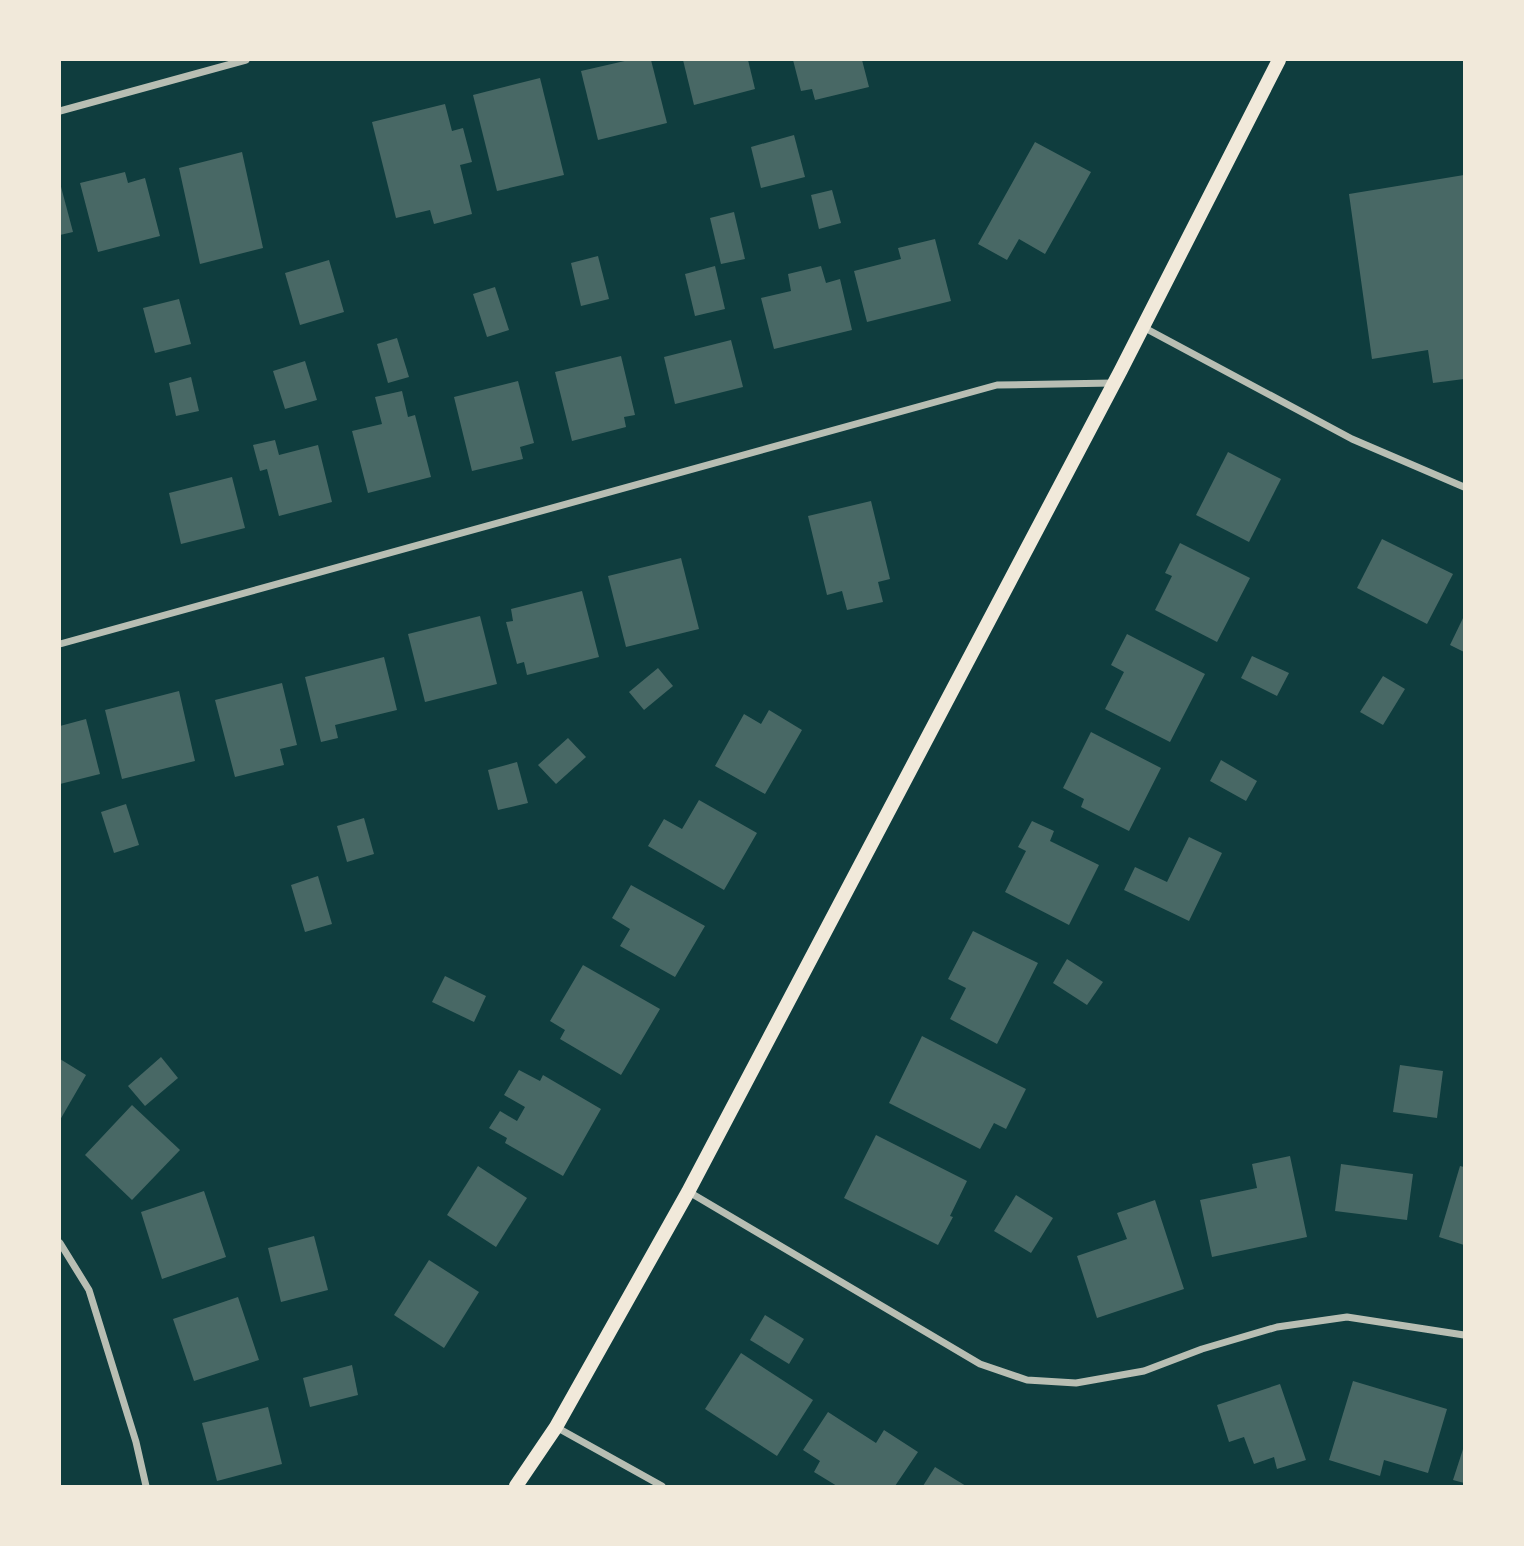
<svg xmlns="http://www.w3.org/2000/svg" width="1524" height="1546" viewBox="0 0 1524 1546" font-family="Lato,sans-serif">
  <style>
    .building { fill: #486865 }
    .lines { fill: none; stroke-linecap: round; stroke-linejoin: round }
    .minor { stroke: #b8beb3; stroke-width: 7 }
    .secondary { stroke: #f1e9da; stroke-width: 14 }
  </style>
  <rect width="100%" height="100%" fill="#0f3d3e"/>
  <g class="building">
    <path d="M629,60H651L667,123L598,140L581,71Z"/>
    <path d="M683,60H748L755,89L694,105Z"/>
    <path d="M793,60H862L869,87L815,100L812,89L801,91Z"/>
    <path d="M540,78L564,175L497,191L473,95Z"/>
    <path d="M445,104L452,131L463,128L472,162L460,165L472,214L434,224L430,210L396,218L372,122Z"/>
    <path d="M794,135L805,177L761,188L751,147Z"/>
    <path d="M1035,142L1091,172L1045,254L1019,239L1007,260L978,244Z"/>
    <path d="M242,152L263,248L200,264L179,168Z"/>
    <path d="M125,172L128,183L145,178L160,236L98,252L80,183Z"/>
    <path d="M1464,175V379L1433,383L1428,350L1372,359L1349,194Z"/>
    <path d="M60,183L73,232L60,235Z"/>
    <path d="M832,190L841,223L819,229L811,195Z"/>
    <path d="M734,212L745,259L721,264L710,218Z"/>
    <path d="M935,239L951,301L867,322L854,271L901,259L898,248Z"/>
    <path d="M598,256L609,299L581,306L571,263Z"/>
    <path d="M329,260L344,312L300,325L285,273Z"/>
    <path d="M715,266L725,309L695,316L685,274Z"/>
    <path d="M821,266L826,283L840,279L852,330L774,349L761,298L791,291L788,274Z"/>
    <path d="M495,287L509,330L487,337L473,294Z"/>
    <path d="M179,299L191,344L155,353L143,308Z"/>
    <path d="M397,338L409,377L388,383L377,344Z"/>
    <path d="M731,340L743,387L675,404L664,357Z"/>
    <path d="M621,356L635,415L624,417L626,427L572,441L555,372Z"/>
    <path d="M305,361L317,400L285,409L273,371Z"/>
    <path d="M191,377L199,411L176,416L169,383Z"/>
    <path d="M518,381L534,443L520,447L523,459L472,471L454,397Z"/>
    <path d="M402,391L408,417L415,415L431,477L368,493L352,431L382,424L375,397Z"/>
    <path d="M275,440L279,455L318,445L332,502L279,516L267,469L260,471L253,445Z"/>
    <path d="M1228,452L1281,479L1249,542L1196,515Z"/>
    <path d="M232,477L245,528L181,544L169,493Z"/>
    <path d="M871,501L890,579L878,582L883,602L847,610L842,591L827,595L808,516Z"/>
    <path d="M1382,539L1453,574L1427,624L1357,588Z"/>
    <path d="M1180,543L1250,578L1217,642L1155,610L1172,576L1165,573Z"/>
    <path d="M681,558L699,629L626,647L608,576Z"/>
    <path d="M582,591L599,657L527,675L524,662L517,664L506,622L513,621L511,609Z"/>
    <path d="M480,616L497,684L425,702L408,634Z"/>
    <path d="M1464,616V652L1450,645Z"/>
    <path d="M1127,634L1205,674L1170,742L1105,709L1124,672L1111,665Z"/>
    <path d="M1252,656L1289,673L1277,696L1241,678Z"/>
    <path d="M384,657L397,710L335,725L338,738L321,742L305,677Z"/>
    <path d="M658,668L673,686L644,710L629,692Z"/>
    <path d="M1383,676L1405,689L1383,725L1360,712Z"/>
    <path d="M282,683L297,745L280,749L284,765L235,777L215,700Z"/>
    <path d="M179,691L195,761L122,779L105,710Z"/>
    <path d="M769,710L802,730L765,794L715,766L744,714L761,724Z"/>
    <path d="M86,719L100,774L60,784V726Z"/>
    <path d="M1091,732L1161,768L1129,831L1081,807L1084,799L1063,788Z"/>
    <path d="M568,738L586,757L556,784L538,765Z"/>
    <path d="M1221,760L1257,781L1246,801L1210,781Z"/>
    <path d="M517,762L528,803L498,810L488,770Z"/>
    <path d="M699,800L757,833L724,890L648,846L664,819L682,829Z"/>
    <path d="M126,804L139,845L114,853L101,812Z"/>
    <path d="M364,818L374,854L347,862L337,826Z"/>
    <path d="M1032,821L1054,831L1050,841L1099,865L1069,925L1005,892L1026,851L1018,847Z"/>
    <path d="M1189,837L1222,853L1189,921L1124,890L1135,867L1167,882Z"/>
    <path d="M318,876L332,924L305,932L291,885Z"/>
    <path d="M631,885L705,926L675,977L620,946L630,929L612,918Z"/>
    <path d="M973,931L1038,963L997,1044L950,1019L966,988L948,979Z"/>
    <path d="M1067,959L1103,982L1087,1005L1053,983Z"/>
    <path d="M583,965L660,1009L621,1075L560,1039L565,1030L550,1021Z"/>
    <path d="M445,976L486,996L474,1022L432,1002Z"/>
    <path d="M922,1036L1026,1089L1006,1129L994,1123L980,1149L889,1103Z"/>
    <path d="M161,1057L178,1078L145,1106L128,1086Z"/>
    <path d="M60,1059L86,1075L60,1120Z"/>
    <path d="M1400,1065L1443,1071L1437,1118L1393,1112Z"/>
    <path d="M519,1070L540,1081L543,1075L601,1109L563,1176L505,1143L507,1138L489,1128L500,1111L517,1121L525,1107L504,1095Z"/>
    <path d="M132,1105L180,1150L132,1200L85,1155Z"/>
    <path d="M876,1135L967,1181L950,1216L953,1217L938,1245L844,1198Z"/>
    <path d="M1290,1156L1307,1237L1212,1257L1200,1200L1257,1188L1252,1164Z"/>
    <path d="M1341,1164L1413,1174L1407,1220L1335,1211Z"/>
    <path d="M478,1166L527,1198L496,1247L447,1215Z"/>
    <path d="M1460,1166L1464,1167V1245L1439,1237Z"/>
    <path d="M204,1191L226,1257L162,1279L141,1212Z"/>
    <path d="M1016,1195L1053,1218L1031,1253L994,1231Z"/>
    <path d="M1155,1200L1184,1289L1097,1318L1077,1256L1127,1239L1117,1213Z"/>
    <path d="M314,1236L328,1290L281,1302L268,1248Z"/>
    <path d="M429,1260L479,1292L444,1348L394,1315Z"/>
    <path d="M238,1297L259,1360L194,1381L173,1319Z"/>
    <path d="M765,1315L804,1339L789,1364L750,1340Z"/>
    <path d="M741,1353L813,1400L777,1456L705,1409Z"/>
    <path d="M352,1365L358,1395L310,1407L303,1378Z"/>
    <path d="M1353,1381L1447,1409L1428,1473L1384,1460L1380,1476L1329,1460Z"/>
    <path d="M1280,1384L1306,1460L1277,1469L1274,1457L1254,1464L1244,1437L1229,1442L1217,1405Z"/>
    <path d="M268,1407L282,1464L217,1481L202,1423Z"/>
    <path d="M828,1412L876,1443L884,1430L918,1452L895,1486H837L814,1472L820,1461L803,1450Z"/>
    <path d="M1464,1446V1483L1453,1480Z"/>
    <path d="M935,1467L966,1486H923Z"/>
  </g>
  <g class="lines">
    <g class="minor">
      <path d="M60,111L246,60"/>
      <path d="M1143,327L1352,439L1464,487"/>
      <path d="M60,644L997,385L1113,383"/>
      <path d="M689,1192L980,1364L1027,1380L1076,1383L1144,1371L1202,1349L1277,1327L1347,1317L1464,1335"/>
      <path d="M60,1243L89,1290L136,1442L146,1486"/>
      <path d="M556,1427L662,1486"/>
    </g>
    <path class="secondary" d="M516,1486L556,1427L688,1192L1121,370L1279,60"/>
  </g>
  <rect width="1524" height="1546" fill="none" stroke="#f1e9da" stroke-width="122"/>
</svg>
